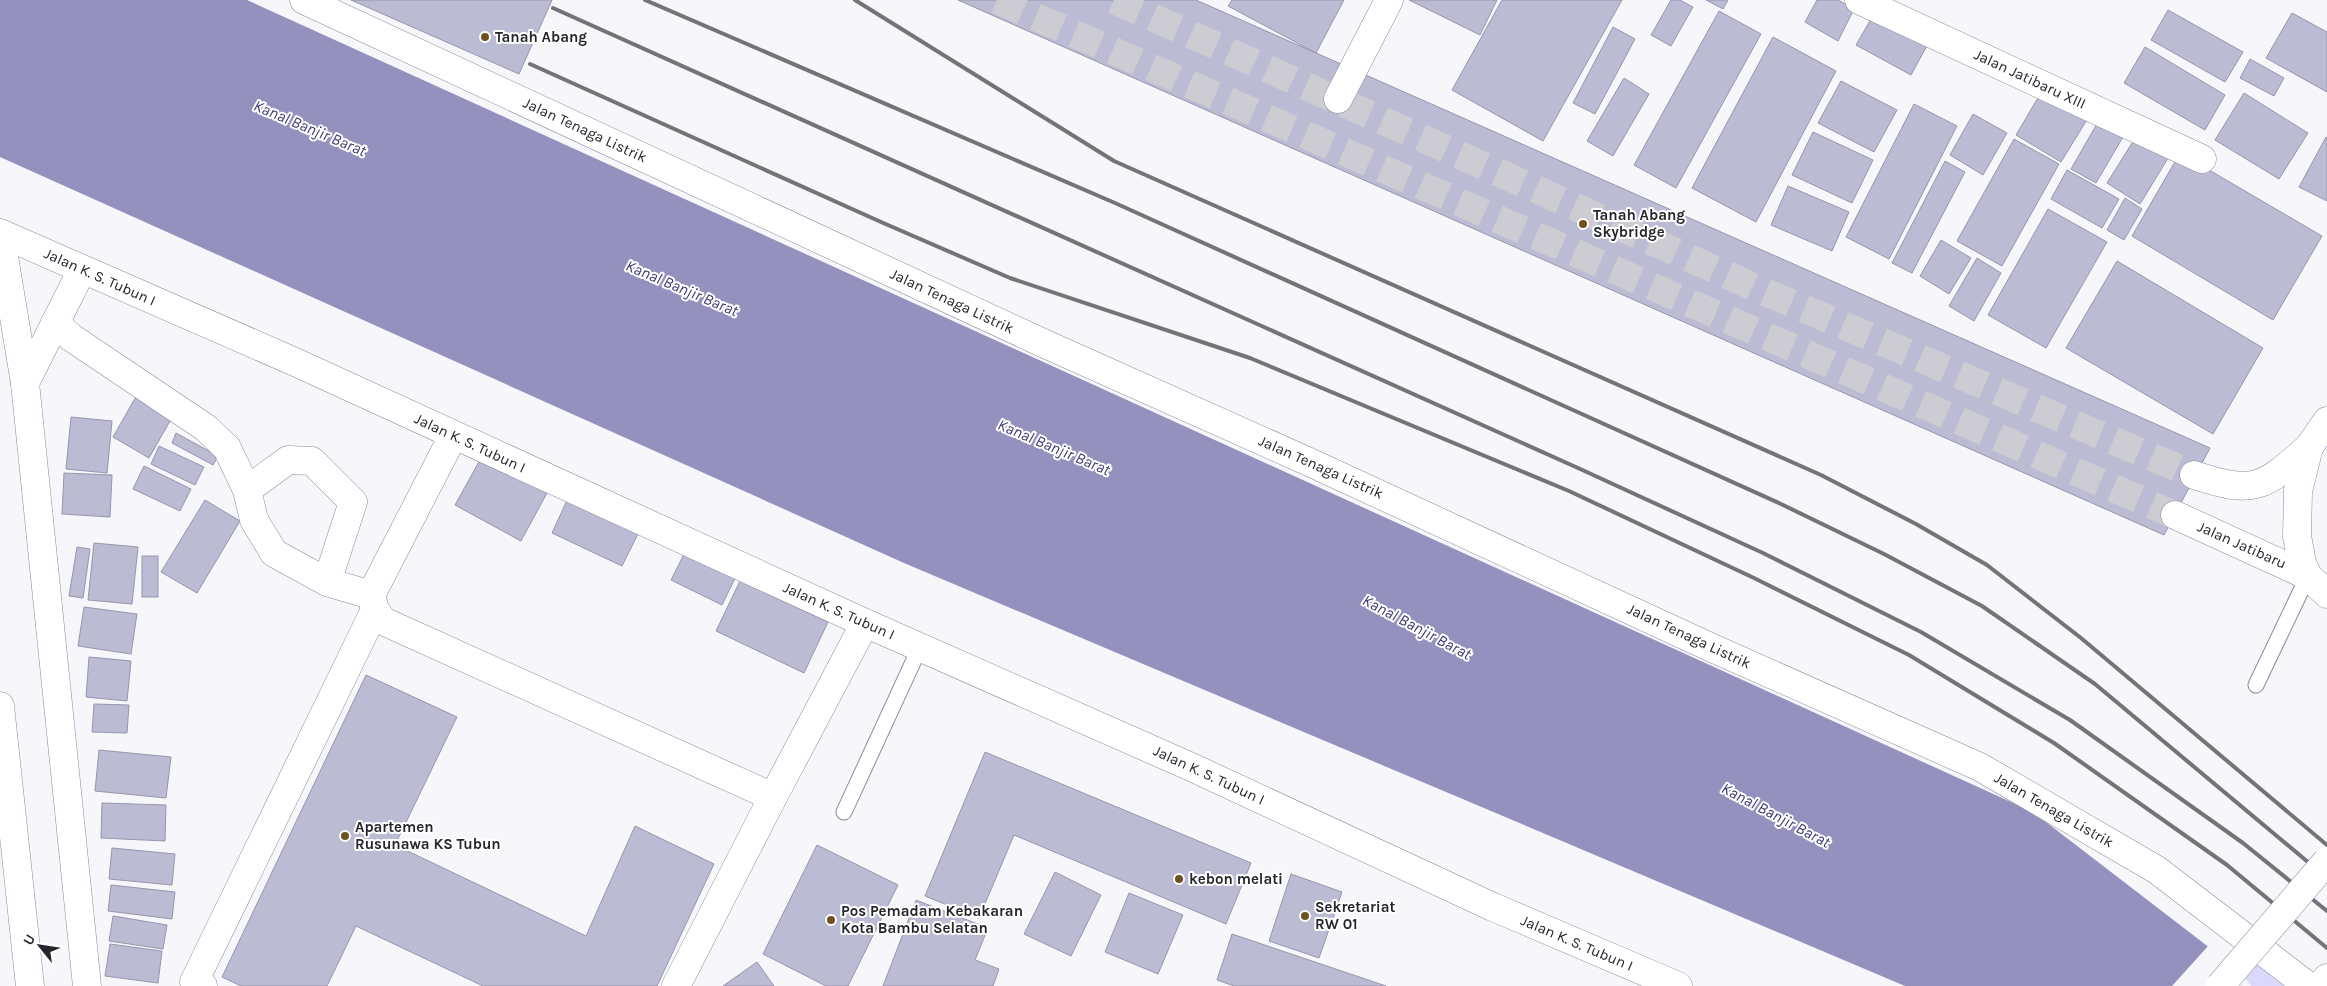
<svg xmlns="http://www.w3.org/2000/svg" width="2327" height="986" viewBox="0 0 2327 986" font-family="Karla,sans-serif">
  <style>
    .green { fill: #dad8fb }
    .water { fill: #9491bf }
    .pier { fill: #f6f6fb }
    .building { fill: #bcbbd4; stroke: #9695ad }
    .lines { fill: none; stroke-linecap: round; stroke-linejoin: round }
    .primary-tunnel { stroke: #ccccd2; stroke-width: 28; stroke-dasharray: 28 14; stroke-linecap: butt }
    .lane-casing { stroke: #8b8aa1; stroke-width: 17 }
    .street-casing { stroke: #8b8aa1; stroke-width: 29 }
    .primary-casing { stroke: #8b8aa1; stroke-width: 29 }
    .lane { stroke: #fff; stroke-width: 15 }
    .street { stroke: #fff; stroke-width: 28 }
    .primary { stroke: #fff; stroke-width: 28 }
    .rail { stroke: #73737a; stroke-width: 4 }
    .primary-bridge-casing { stroke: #8b8aa1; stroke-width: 29; stroke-linecap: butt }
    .primary-bridge { stroke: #fff; stroke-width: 28 }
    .poi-dot { fill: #6c5123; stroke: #fff; stroke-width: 2 }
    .labels { text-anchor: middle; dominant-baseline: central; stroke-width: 4; stroke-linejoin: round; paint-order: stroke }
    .poi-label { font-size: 15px; font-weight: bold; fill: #25252e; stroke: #fff; text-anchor: start }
    .street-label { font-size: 15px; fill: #25252e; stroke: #fff }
    .water-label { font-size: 16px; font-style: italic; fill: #423a74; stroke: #fff }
  </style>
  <rect width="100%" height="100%" fill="#f6f6fb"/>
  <path class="green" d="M2268,949L2309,986H2249L2232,965Z"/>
  <path class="water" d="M0,0H247L2033,812L2232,965L2249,986H1905L904,563L0,157Z"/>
  <path class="pier" d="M2209,945L2234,964L2251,986H2172Z"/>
  <g class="building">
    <path d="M351,0H552L519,74Z"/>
    <path d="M958,0H1196L2210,448L2164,535Z"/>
    <path d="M1232,0H1344L1316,53L1228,6Z"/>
    <path d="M1409,0H1497L1480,35Z"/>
    <path d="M1502,0H1622L1543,141L1452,90Z"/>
    <path d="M1671,0H1680L1693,7L1671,46L1651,35Z"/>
    <path d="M1706,0H1728L1723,9Z"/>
    <path d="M1817,0H1838L1854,9L1838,41L1805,22Z"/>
    <path d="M2168,10L2243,52L2225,82L2151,40Z"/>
    <path d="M1719,11L1761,34L1676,188L1634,165Z"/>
    <path d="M1875,12L1929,42L1911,75L1856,45Z"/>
    <path d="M2292,13L2327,32V92L2266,58Z"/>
    <path d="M1613,27L1635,39L1595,114L1573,103Z"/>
    <path d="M1773,37L1836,71L1756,222L1692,188Z"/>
    <path d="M2145,47L2225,95L2205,130L2124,83Z"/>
    <path d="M2250,59L2284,78L2274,96L2240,78Z"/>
    <path d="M1624,78L1649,94L1613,156L1587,141Z"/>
    <path d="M1841,81L1897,110L1874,152L1818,123Z"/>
    <path d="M2042,91L2088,118L2061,162L2016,135Z"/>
    <path d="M2244,93L2308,133L2279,179L2215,140Z"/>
    <path d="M1914,104L1957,126L1889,259L1846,237Z"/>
    <path d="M1973,114L2007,133L1983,175L1950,155Z"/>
    <path d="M2102,115L2127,130L2096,183L2071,169Z"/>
    <path d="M1813,132L1873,160L1852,203L1792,175Z"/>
    <path d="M2137,135L2170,155L2140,204L2107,183Z"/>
    <path d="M2326,137L2327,138V201L2299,187Z"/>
    <path d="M2014,139L2059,164L2002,266L1957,241Z"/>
    <path d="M2180,153L2322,236L2273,320L2132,236Z"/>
    <path d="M1945,161L1965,172L1912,273L1892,263Z"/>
    <path d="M2067,170L2119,199L2102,228L2051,199Z"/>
    <path d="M1788,186L1849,212L1832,251L1771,225Z"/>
    <path d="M2125,198L2142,209L2124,240L2107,230Z"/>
    <path d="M2048,209L2107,242L2046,348L1988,315Z"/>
    <path d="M1941,240L1971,258L1949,294L1920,276Z"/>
    <path d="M1977,258L2001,273L1974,321L1949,306Z"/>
    <path d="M2117,261L2263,348L2213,434L2066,348Z"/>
    <path d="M138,393L174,414L149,458L113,437Z"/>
    <path d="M71,417L112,421L107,473L66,469Z"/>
    <path d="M176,433L218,456L213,465L172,443Z"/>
    <path d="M159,446L204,467L195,485L151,464Z"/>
    <path d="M481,458L547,493L521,541L455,505Z"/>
    <path d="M144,466L191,489L180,511L133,489Z"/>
    <path d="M64,473L112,475L110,517L62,514Z"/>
    <path d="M569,496L640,530L622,566L552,533Z"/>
    <path d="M205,500L240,521L197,593L161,572Z"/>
    <path d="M94,543L138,547L132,604L88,600Z"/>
    <path d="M689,544L739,570L722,605L671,580Z"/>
    <path d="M77,547L90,549L83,598L69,596Z"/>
    <rect x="142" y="556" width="16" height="41"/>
    <path d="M740,581L828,622L804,673L716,631Z"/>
    <path d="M84,607L137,614L131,654L78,646Z"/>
    <path d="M89,657L131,661L127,701L86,697Z"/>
    <path d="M366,675L457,717L395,845L586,936L635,826L714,864L657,986H483L356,926L327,986H241L222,977Z"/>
    <path d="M94,704L129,705L127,733L92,732Z"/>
    <path d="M99,750L171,757L166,798L95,791Z"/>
    <path d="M985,752L1251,863L1226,924L1014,835L979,918L925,896Z"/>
    <path d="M102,803L166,805L165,841L101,838Z"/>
    <path d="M817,845L898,885L848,986H826L763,954Z"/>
    <path d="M112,848L175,854L172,885L109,879Z"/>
    <path d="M1055,872L1101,895L1071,956L1024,934Z"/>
    <path d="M1291,874L1342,892L1319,958L1269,941Z"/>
    <path d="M111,885L175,892L172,919L108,911Z"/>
    <path d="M1129,893L1183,915L1158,974L1105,952Z"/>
    <path d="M916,900L988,928L975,960L999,969L993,986H883Z"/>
    <path d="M113,916L167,925L163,949L109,941Z"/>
    <path d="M1232,934L1386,986H1234L1217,980Z"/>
    <path d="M110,944L162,951L158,983L105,976Z"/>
    <path d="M757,962L774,986H723Z"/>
  </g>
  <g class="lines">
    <g class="primary-tunnel">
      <path d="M997,0L2175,515"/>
      <path d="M1114,0L1765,292L2194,475"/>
    </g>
    <defs>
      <g id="lane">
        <path d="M2256,685L2308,576"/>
        <path d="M844,812L920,647"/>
      </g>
      <g id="street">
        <path d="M304,0L1043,343L1307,461L1710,647L1980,767L2157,870L2308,986"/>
        <path d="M1859,0L2202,159"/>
        <path d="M1338,99L1389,0"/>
        <path d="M0,233L295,362L865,623L1189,766L1493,907L1678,986"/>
        <path d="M0,233L25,383L87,986"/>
        <path d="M55,323L72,338L206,428L227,448L247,490L254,520L274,553L327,582L371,595"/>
        <path d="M25,383L82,270"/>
        <path d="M453,436L371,595L375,610L383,621L773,797"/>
        <path d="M247,490L288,460L312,461L353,502L327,582"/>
        <path d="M203,986L194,982L375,610"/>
        <path d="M676,986L773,797L865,623"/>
      </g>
      <g id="primary">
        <path d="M2194,475C2255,495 2263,488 2309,447"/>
        <path d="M2175,515L2291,568L2308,576L2327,594"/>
        <path d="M2308,576L2302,563L2297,536L2298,491L2309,447L2327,421"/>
        <path d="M0,706L30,986"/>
        <path d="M2320,986L2327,978"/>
      </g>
    </defs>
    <use href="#lane" class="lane-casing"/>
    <use href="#street" class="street-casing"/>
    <use href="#primary" class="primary-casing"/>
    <use href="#lane" class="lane"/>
    <use href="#street" class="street"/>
    <use href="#primary" class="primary"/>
    <g class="rail">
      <path d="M645,0L1115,203L1781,504L1884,554L1982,606L2095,684L2327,878"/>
      <path d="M855,0L1114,161L1821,475L1916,524L1987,565L2081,638L2327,845"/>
      <path d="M553,8L1578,468L1763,553L1921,632L2070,720L2243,843L2327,911"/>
      <path d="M530,64L881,222L1010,278L1250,358L1569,491L1754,578L1909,655L2054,743L2227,865L2327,948"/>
    </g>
    <defs>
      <path id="primary-bridge" d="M2220,986L2327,861"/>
    </defs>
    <use href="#primary-bridge" class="primary-bridge-casing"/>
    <use href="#primary-bridge" class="primary-bridge"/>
  </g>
  <g class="poi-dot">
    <circle cx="485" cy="37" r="5"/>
    <circle cx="1583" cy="224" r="5"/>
    <circle cx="345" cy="836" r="5"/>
    <circle cx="1179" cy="879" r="5"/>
    <circle cx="1305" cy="916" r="5"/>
    <circle cx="831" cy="920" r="5"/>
  </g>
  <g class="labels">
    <g class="poi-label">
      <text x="495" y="37">Tanah Abang</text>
      <text x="1593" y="215">Tanah Abang<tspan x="1593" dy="17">Skybridge</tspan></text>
      <text x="355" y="827">Apartemen<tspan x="355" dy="17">Rusunawa KS Tubun</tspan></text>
      <text x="1189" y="879">kebon melati</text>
      <text x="1315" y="907">Sekretariat<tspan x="1315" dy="17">RW 01</tspan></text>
      <text x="841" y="911">Pos Pemadam Kebakaran<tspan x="841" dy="17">Kota Bambu Selatan</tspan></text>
    </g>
    <g class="street-label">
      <text transform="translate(2030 79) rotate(25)">Jalan Jatibaru XIII</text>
      <text transform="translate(585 130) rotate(25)">Jalan Tenaga Listrik</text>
      <text transform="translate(100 277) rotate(24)">Jalan K. S. Tubun I</text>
      <text transform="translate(952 301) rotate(25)">Jalan Tenaga Listrik</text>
      <text transform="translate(470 443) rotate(25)">Jalan K. S. Tubun I</text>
      <text transform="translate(1321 467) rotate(24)">Jalan Tenaga Listrik</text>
      <text transform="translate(2242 545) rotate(24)">Jalan Jatibaru</text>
      <text transform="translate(839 611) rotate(24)">Jalan K. S. Tubun I</text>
      <text transform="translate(1689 636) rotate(25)">Jalan Tenaga Listrik</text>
      <text transform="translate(1209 775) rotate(25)">Jalan K. S. Tubun I</text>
      <text transform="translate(2054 810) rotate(30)">Jalan Tenaga Listrik</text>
      <text transform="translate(1577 943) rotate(23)">Jalan K. S. Tubun I</text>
    </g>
    <g class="water-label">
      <text transform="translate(310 128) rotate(23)">Kanal Banjir Barat</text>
      <text transform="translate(682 288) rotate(23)">Kanal Banjir Barat</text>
      <text transform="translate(1054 447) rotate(23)">Kanal Banjir Barat</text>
      <text transform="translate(1417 627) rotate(28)">Kanal Banjir Barat</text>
      <text transform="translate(1776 815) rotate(28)">Kanal Banjir Barat</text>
    </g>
  </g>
  <g transform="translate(40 946) rotate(300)" stroke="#ffffff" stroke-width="4" paint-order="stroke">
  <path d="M0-4L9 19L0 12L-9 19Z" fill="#25252e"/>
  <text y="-8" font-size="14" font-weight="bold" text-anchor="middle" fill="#25252e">U</text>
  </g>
</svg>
